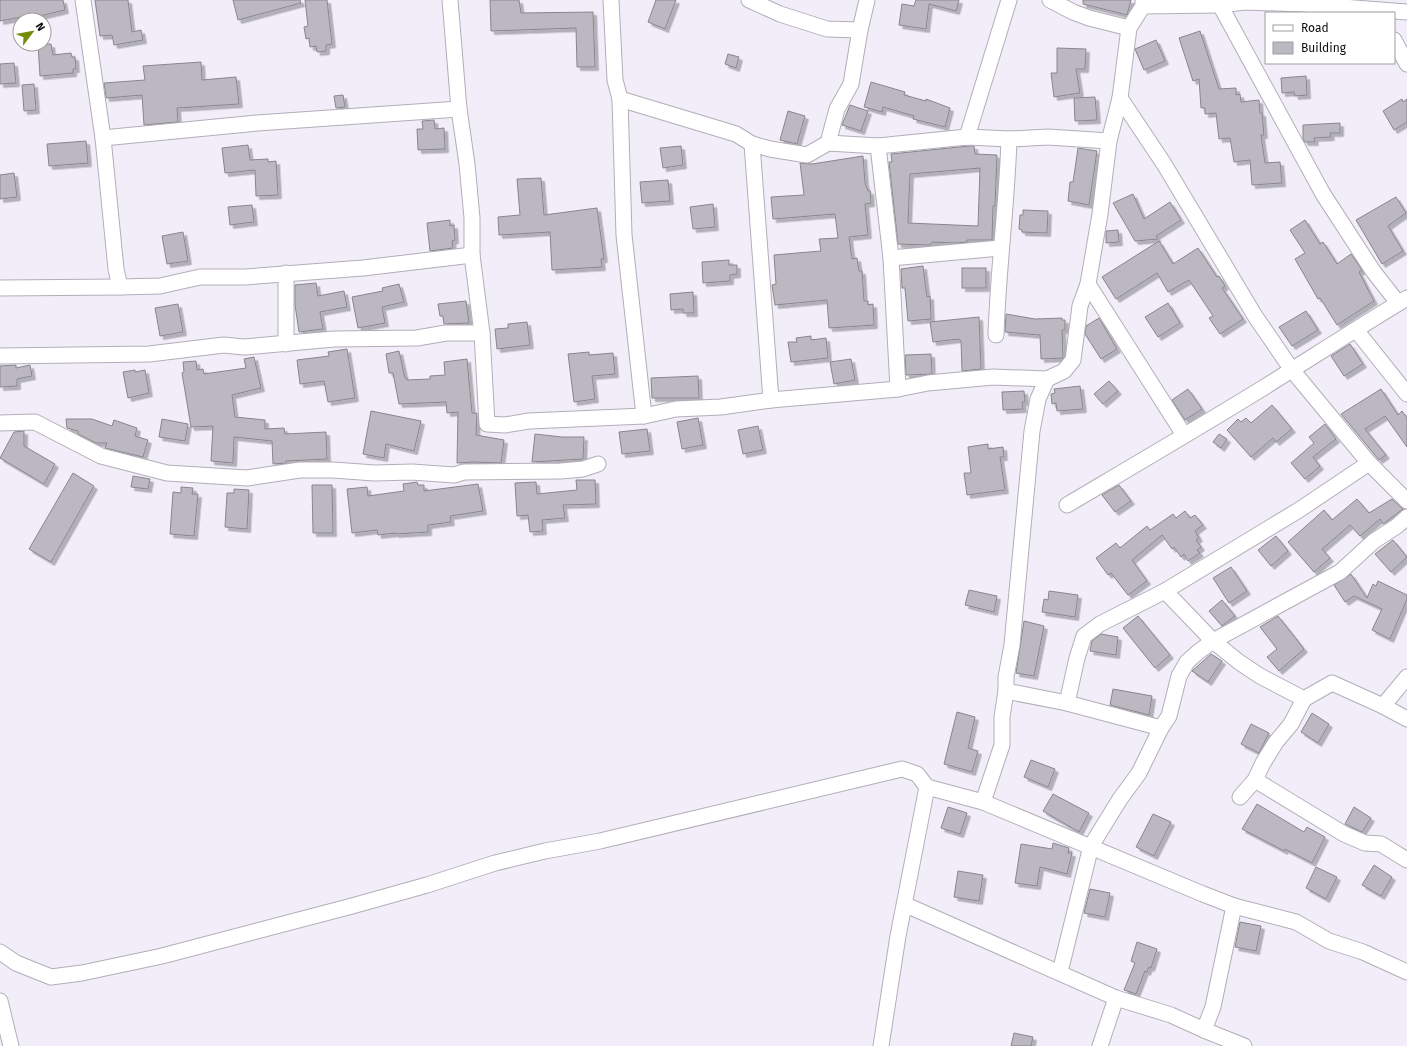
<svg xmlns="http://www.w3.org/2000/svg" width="1407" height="1046" viewBox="0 0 1407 1046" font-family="'Fira Sans',sans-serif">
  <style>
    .building { fill: #bbb8c2; stroke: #89858f; fill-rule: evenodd; filter: url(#shadow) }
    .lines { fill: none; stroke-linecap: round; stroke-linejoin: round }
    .minor-casing { stroke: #b2aeb9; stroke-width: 17 }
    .minor { stroke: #fff; stroke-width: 15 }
  </style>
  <defs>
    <filter id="shadow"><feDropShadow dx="3.5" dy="3.5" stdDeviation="0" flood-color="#0004"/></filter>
  </defs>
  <rect width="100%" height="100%" fill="#f2eef9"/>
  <g class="building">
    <path d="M0,0H63L65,10L23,20L22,17L0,21Z"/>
    <path d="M95,0H128L132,32L141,30L143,40L114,45L112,35L100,36Z"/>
    <path d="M233,0H300L301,3L238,20Z"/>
    <path d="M305,0H327L332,44L326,45V51L317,52L316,46L310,47L309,38L306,39L304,27L308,26Z"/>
    <path d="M490,0H519L521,13L593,12L595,67H577L576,28L491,31Z"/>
    <path d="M656,0H676L665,29L648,22Z"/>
    <path d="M916,0H959L956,11L929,4L926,29L899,25L902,4L914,6Z"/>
    <path d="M1083,0H1131L1127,15L1083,4Z"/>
    <path d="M1200,31L1219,89L1236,88V95L1240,94L1241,102L1259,100L1260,113H1262L1264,135H1261L1265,163L1280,162L1282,183L1252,185L1250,160L1234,162L1230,138L1219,139L1216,113L1205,114V108H1201L1199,79L1193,81L1179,38Z"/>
    <path d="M1156,40L1165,61L1144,70L1135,49Z"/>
    <path d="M38,44H51L53,55L71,53L72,57H75L76,69H73V73L40,76Z"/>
    <path d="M1057,48L1086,49L1085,69H1076L1080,93L1054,97L1051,73H1057Z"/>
    <path d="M728,54L739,57L736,68L725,64Z"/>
    <path d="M201,62L202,80L236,77L239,104L177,108L178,122L144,125L142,95L106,98L104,83L145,80L143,66Z"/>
    <path d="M14,63L16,83L0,84V64Z"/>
    <path d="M1306,76L1307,95L1295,96L1294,92L1282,93L1281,78Z"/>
    <path d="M871,82L905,92L904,95L926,101V99L950,108L945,127L913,119L914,116L883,107L882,112L864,107Z"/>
    <path d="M34,84L36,110L24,111L22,85Z"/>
    <path d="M343,95L345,107L336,108L334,96Z"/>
    <path d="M1095,97L1097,120L1075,121L1074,98Z"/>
    <path d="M1402,99L1403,102L1407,99V122L1394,130L1383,111Z"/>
    <path d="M850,105L868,111L861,131L842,125Z"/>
    <path d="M788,111L805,116L797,144L780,140Z"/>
    <path d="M434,120L435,129L444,128L445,149L418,150L417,129H423L422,121Z"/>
    <path d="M1340,123V133H1330L1331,137L1314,138L1315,142H1305L1303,139V125Z"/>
    <path d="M86,141L88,163L49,166L47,144Z"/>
    <path d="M248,145L250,160L268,159V162L276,161L278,195L256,196L255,170L225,173L222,148Z"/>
    <path d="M681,146L683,165L663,168L660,148Z"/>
    <path d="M969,146H974L975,154L997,155L995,206H993L992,240H967V242L956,243L932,242L930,245L898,244L889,162H892L891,154ZM980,168L978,226L908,223L910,174Z"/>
    <path d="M1078,148L1097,151L1089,205L1068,201L1070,182H1073Z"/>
    <path d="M863,156L865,183L868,191H870L871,203L865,204L868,235L849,237L852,259L857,258L859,271H862L864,301H868V305L873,304L874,325L829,328L827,300L775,305L772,285L776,284L774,255L821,251L819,239L838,238L835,214L773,219L771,197L804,195L800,163L812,164Z"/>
    <path d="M14,173L17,197L0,199V175Z"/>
    <path d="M541,178L544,215L597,208L604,259H601L602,267L552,270L550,232L499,235L498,217L520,215L517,179Z"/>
    <path d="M668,180L670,201L642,203L640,182Z"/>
    <path d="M1133,194L1144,219L1170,202L1181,220L1156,236L1158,239L1135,241L1113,203Z"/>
    <path d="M1396,197L1406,213L1388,226L1403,251L1382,264L1356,220Z"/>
    <path d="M713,204L715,227L693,229L690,207Z"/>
    <path d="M252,205L254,222L230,225L228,207Z"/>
    <path d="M1023,210L1048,211L1047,233L1022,232V230L1019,229L1020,215H1023Z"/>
    <path d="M450,220V226L454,225L455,240L452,241L453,248L430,251L427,223Z"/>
    <path d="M1305,220L1320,244L1323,242L1337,264L1351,254L1362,270L1359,272L1374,301L1337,325L1320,298L1318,299L1295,259L1305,253L1290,230Z"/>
    <path d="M1118,230L1119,242L1106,243V231Z"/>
    <path d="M183,232L188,261L167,264L162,236Z"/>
    <path d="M1159,241L1173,264L1198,248L1217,277L1219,276L1225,286L1222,288L1243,319L1220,334L1209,318L1213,316L1189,280L1168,292L1157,273L1116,299L1102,277Z"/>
    <path d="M729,260V265H737V274L730,275V281L703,283L702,262Z"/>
    <path d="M923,266L927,297L930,296L931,319L908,321L905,288H902L901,269Z"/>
    <rect x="962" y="268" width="24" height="20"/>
    <path d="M316,283L318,296L344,291L347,307L320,312L323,329L299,332L295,305V285Z"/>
    <path d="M399,284L404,302L382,307L385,323L358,328L352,297L383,291L382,288Z"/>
    <path d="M693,292L694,313H683V309L671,310L670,294Z"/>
    <path d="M466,301L469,323L444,324L443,316H440L438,304Z"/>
    <path d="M1168,303L1180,323L1158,337L1145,317Z"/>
    <path d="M178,304L183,332L160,336L155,308Z"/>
    <path d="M1306,311L1318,330L1292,346L1279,327Z"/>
    <path d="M1006,314L1035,319L1062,318V320H1065V330H1062L1063,358L1041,359L1040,335L1005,332Z"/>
    <path d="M979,317L981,369L962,371L961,341L959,339L933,342L930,322Z"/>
    <path d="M1099,318L1117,349L1101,359L1085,334L1086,326Z"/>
    <path d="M527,322L530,345L497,349L495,329L508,328V324Z"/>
    <path d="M811,336V340L826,338L828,358L791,362L788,342H797L796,338Z"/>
    <path d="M1350,344L1363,364L1344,376L1331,356Z"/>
    <path d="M347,349L355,398L328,402L324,381L300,384L297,360L329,356L328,352Z"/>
    <path d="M399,351L405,378H407V380L430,379V376L445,375L444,362L467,359L472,413H477L476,435L504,440L501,463L473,462L457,463L458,412L447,413L446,402L399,404L393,373H389L386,354Z"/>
    <path d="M589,352V355L613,353L615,374L592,376L595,399L574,402L568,354Z"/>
    <path d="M931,354L932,374L906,375L905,355Z"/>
    <path d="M254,357L261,388L232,395L235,417L265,420V429L284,428L285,434L326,432L327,459L286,461V463L273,464L272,441L234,437L233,463L211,461L213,426L191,427L182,373L184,372L183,362L196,361L197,370L203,369L204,374L246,368L244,359Z"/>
    <path d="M851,359L855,380L834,384L830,362Z"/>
    <path d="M16,365V368L30,365L32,376L17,379V386L0,387V366Z"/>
    <path d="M135,370V372L145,370L149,393L128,398L123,372Z"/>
    <path d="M698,376L699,398H652L651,378Z"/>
    <path d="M1109,381L1118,391L1103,404L1094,394Z"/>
    <path d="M1080,386L1083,409L1057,411L1056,403L1052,404L1051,394L1055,393L1054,389Z"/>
    <path d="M1188,389L1202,409L1185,420L1172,400Z"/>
    <path d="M1381,389L1398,415L1402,411L1407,418V447L1385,416L1365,429L1386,455L1379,460L1341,414Z"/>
    <path d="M1024,391L1025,402H1022L1023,409L1003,410L1002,392Z"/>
    <path d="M1272,405L1292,429L1276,442L1273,438L1251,457L1227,430L1238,419L1241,422L1246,418L1251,423Z"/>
    <path d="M371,411L421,421L414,451L386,444L384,458L363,454Z"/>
    <path d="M698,418L703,445L682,449L677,422Z"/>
    <path d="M66,419H92L112,426L114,420L137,428L135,436L148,440L143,457L105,448L107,443H96L78,434V431L67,428Z"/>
    <path d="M162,419L188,424L185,441L159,437Z"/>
    <path d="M1325,424L1336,439L1313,457L1320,466L1305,479L1291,463L1314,443L1309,437Z"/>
    <path d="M758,426L763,450L743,454L738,430Z"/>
    <path d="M647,429L650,451L622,454L619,432Z"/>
    <path d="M24,431V446L55,464L44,484L0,458L14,432Z"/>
    <path d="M535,434L562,437H584L583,459L532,462Z"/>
    <path d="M1219,434L1227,439L1221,448L1213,442Z"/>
    <path d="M988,444V449L1003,447L1004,457H1000L1005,490L967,495L964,473H971L968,447Z"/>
    <path d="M73,473L94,486L51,562L29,549Z"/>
    <path d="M133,476L150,479L148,489L131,487Z"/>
    <path d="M576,480H595L596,504L563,505L565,518L542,520L543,531L530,532L528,515L517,516L515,483L536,482L537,494L577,490Z"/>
    <path d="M417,482L418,485H424V491L478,484L483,511L450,516L451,522L428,525V532L395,534V533L378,535L377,530L352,533L347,489L367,487L368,496L404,491L403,484Z"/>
    <path d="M312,485H332L333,533H313Z"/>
    <path d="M1119,485L1131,501L1115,512L1102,495Z"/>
    <path d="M181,487L193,488L192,494H198L194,536L170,534L173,492L181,493Z"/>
    <path d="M234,489L249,490L247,529L225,527L227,493H234Z"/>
    <path d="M1357,499L1369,513L1392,499L1403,509L1383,524L1380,519L1360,536L1350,525L1322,549L1330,558L1314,572L1288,542L1324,510L1332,520Z"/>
    <path d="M1185,511L1190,518L1195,515L1203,525L1195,531L1199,538L1196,540L1201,547L1197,550L1200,553L1188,561L1184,554L1181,557L1174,547L1172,549L1162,535L1132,560L1147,581L1128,595L1111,573L1108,575L1096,558L1116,543L1120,548L1147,526L1150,530L1173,514L1176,518Z"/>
    <path d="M1276,536L1288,551L1271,566L1258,550Z"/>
    <path d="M1393,540L1407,557L1391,572L1375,554Z"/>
    <path d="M1231,567L1247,591L1229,603L1213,578Z"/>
    <path d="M1351,574L1367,598L1373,584L1376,586L1378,581L1407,595V599L1390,639L1372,630L1382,609L1354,596L1345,602L1334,585Z"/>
    <path d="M969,590L997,596L994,612L965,605Z"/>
    <path d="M1049,591L1078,595L1075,617L1042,612L1044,599L1048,600Z"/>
    <path d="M1222,600L1235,616L1222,626L1209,611Z"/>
    <path d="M1138,616L1170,655L1155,668L1123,628Z"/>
    <path d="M1278,616L1304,649L1279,671L1267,657L1277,649L1260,627Z"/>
    <path d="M1024,621L1044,626L1034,676L1016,673Z"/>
    <path d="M1101,634L1118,637L1116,655L1090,651L1092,641Z"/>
    <path d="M1211,654L1222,661L1208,682L1192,671Z"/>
    <path d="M1113,689L1152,696L1149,715L1110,705Z"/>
    <path d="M957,712L975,717L968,748L978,751L972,772L944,764Z"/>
    <path d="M1312,713L1329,724L1318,743L1301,732Z"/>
    <path d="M1251,724L1269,733L1259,753L1241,744Z"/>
    <path d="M1031,760L1055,769L1048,787L1024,777Z"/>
    <path d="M1053,794L1089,813L1079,832L1043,811Z"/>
    <path d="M1257,804L1304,832L1307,827L1325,837L1312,863L1285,849L1284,851L1242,829Z"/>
    <path d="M948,807L967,813L960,834L941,828Z"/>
    <path d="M1354,807L1371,818L1362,832L1345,824Z"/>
    <path d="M1153,814L1171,822L1154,856L1136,847Z"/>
    <path d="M1053,843L1069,848L1068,853H1072L1067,874L1040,867L1037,886L1015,883L1021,844L1052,849Z"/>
    <path d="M1374,865L1392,877L1381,896L1362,885Z"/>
    <path d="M1316,867L1337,877L1326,899L1306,888Z"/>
    <path d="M958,871L983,875L979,901L954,897Z"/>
    <path d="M1090,889L1110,893L1105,917L1084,913Z"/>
    <path d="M1240,922L1261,926L1256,951L1235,947Z"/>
    <path d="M1137,942L1157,949L1151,968L1149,967L1147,972L1145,971L1136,994L1124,990L1135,963L1131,961Z"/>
    <path d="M1014,1033L1033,1037L1031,1046H1011Z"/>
  </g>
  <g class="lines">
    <defs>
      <g id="minor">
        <path d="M83,0L103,138L116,269L120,287"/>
        <path d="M450,0L459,109L467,164L472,218V255L482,333L487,424L505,425L529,421L644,416L676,409L721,407L771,400L898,389L928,383L993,377L1047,379"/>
        <path d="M611,0L615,80L620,99L624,235L644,416"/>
        <path d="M749,0L780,14L827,29L860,30"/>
        <path d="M1050,0L1073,12L1089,18L1129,28"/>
        <path d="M1220,5L1323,194L1373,271L1398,303"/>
        <path d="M1143,6L1220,5L1245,2L1303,4L1407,12"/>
        <path d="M1394,40L1407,64"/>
        <path d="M1120,98L1164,164L1255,316L1292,370L1369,463L1407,501"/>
        <path d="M620,99L736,134L752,144L770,149L807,155L828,143L878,146L967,137L1009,139L1048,137L1109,141"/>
        <path d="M967,137L1009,0"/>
        <path d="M103,138L257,123L459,109"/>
        <path d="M828,143L837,109L851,84L860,30L867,0"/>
        <path d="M752,144L771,400"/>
        <path d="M878,146L891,258L898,389"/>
        <path d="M891,258L1000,248"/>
        <path d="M286,273V344"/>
        <path d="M1088,284L1184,435"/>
        <path d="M0,288L120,287L160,286L200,277H245L363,268L472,255"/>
        <path d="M1356,330L1407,394"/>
        <path d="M996,335C998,269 1007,205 1009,139"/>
        <path d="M0,356L149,354L224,345L244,347L334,339L417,338L446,333H482"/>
        <path d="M0,423L35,422L101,456L167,473L247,478L300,470H333L375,473L412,472L454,475L464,472L561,471L583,469L598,464"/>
        <path d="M1067,505C1133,466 1198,428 1263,388C1311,358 1359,327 1407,298"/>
        <path d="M1165,591L1213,641L1239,662L1260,676L1304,699L1332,683L1383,706L1407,719"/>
        <path d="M1006,691L1067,703L1161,728"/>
        <path d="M1067,703L1077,658L1084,636L1100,624L1165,591L1299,510L1369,463"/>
        <path d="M1383,706L1407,677"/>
        <path d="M1255,780L1344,834L1365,843L1381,844L1407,860"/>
        <path d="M1240,797L1255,780L1263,763L1276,742L1291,724L1304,699"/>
        <path d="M983,802L1002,745V717L1006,691V677L1012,645L1032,431L1038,399L1047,379L1064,371L1073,360L1080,306L1088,284L1100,214L1109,141L1120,98L1129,28L1143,6V0"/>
        <path d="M906,905L1116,998L1171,1015L1204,1030L1244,1046"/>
        <path d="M0,952L16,963L51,977L82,973L162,956L352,906L427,885L495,863L545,851L600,841L902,769L917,774L927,787L983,802L1203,894L1234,906L1296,922L1329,941L1363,952L1407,972"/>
        <path d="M1060,972L1091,846L1120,799L1139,773L1161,728L1169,716L1179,676L1187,662L1198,652L1213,641L1340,572L1374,541L1397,526L1407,517"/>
        <path d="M0,1001L11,1046"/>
        <path d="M1204,1030L1213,1007L1234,906"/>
        <path d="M881,1046L898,936L927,787"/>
        <path d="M1100,1046L1116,998"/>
      </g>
    </defs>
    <use href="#minor" class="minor-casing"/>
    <use href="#minor" class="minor"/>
  </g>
  <rect x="1265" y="12" width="130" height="52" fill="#ffffff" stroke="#9e9e9f"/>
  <rect x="1273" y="25" width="20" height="6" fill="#ffffff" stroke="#9e9e9f"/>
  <text x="1301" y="32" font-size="12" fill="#0d0c0f">Road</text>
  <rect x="1273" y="42" width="20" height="12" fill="#bbb8c2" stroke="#9e9e9f"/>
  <text x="1301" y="52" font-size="12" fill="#0d0c0f">Building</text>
  <g transform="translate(32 32) rotate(58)"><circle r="19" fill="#ffffff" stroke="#9e9e9f"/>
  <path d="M0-3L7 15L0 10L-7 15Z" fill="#718c06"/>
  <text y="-6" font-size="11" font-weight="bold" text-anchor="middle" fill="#0d0c0f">N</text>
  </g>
</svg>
